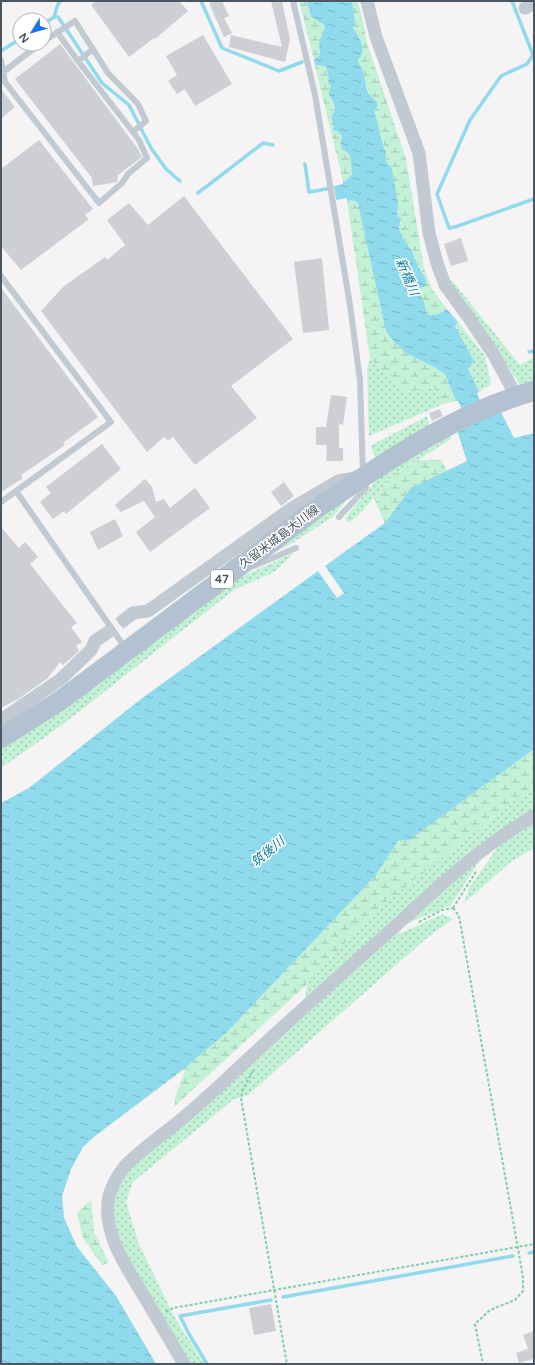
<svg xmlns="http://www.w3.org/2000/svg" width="535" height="1365" viewBox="0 0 535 1365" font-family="'Varela Round','Noto Sans JP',sans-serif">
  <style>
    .grass { fill: url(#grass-dots) }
    .wetland { fill: url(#wetland-marsh) }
    .water { fill: url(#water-ripples) }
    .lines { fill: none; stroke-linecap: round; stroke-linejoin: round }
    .stream { stroke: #90daee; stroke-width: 3.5 }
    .building { fill: #cdcfd5 }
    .minor-tunnel { stroke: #caccce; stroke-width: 13; stroke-dasharray: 13 6; stroke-linecap: butt }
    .path { stroke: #7ad0a6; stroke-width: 2; stroke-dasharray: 3 2; stroke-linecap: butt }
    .service { stroke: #c1cad2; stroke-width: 6 }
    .minor { stroke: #c1cad2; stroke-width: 13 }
    .primary { stroke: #b3c2d1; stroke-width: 20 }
    .labels { text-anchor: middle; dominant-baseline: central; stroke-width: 3; stroke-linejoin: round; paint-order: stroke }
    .shield { fill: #fff; stroke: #808990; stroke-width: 1 }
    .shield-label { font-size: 11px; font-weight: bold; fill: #4a5661 }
    .street-label { font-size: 12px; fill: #4a5661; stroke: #fff }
    .water-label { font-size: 13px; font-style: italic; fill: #0c7c9b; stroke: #fff }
  </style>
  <defs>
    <pattern id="grass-dots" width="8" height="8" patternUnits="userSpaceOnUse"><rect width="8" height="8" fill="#c3f1d5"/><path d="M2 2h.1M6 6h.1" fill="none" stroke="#a0c6b0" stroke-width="1.8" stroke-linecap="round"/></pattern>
    <pattern id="wetland-marsh" width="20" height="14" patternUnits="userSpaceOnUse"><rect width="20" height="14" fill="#c3f1d5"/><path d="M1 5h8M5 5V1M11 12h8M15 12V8" fill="none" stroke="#a0c6b0"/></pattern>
    <pattern id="water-ripples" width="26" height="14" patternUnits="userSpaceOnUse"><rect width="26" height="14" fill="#90daee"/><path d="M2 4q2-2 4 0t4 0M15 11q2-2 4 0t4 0" fill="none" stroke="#78b4c4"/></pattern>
  </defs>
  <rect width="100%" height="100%" fill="#f5f3f3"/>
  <g class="grass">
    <path d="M451,279L520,365L534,357V383L521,386L449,283Z"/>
    <path d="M458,322L485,356L491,384L479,392L468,367L455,326Z"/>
    <path d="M370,358L405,392L434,388L443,404L369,436L367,369Z"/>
    <path d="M427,416L430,426L376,458L370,446Z"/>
    <path d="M450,431L451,439L392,476L360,514L348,523L345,518L385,470Z"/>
    <path d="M356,488L334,516L291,544L258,560Z"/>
    <path d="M294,553L276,571L234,590L62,725L1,768V747L232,581Z"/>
    <path d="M534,790V810L305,1001L307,984L372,913L517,799Z"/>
    <path d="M534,822V848L512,861L464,903L469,888L501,843Z"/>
    <path d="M484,854L451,905L403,925Z"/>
    <path d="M443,914L453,919L428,937L248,1095L234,1099L133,1182L126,1202L138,1242L174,1316L204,1364H188L124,1257L112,1225L115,1188L128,1168L391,936L401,933Z"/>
  </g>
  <g class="wetland">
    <path d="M299,1H307L311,17L323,24L325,27L319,42L320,55L314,60Z"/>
    <path d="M352,1H358L368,46L406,159L424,269L432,289L447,309C440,313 435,317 427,314L423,299L416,291L417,288L421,287L423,273L417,264L412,250L404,240L399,229L401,222L396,216L398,208L392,169L385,159C387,150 384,146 381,138C377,126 375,113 376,100L370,95L366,85L363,72L358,63L360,39L353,28L355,20Z"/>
    <path d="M320,65L326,67L331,86L330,98C335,106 335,108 331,117L334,127L333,130C349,136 338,137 341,146C342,151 347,151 349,155C352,160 351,168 352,174L346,181H343L315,66Z"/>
    <path d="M347,200C355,199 358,203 360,210L386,331L406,353L434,367L445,374L456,401L443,404L434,388L405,392L370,358Z"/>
    <path d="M457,430L477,468L325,566L385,524L374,498L392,476L418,460H441L447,471L467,461Z"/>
    <path d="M534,740V790L517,799L372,913L307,984L175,1106V1098L186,1068L95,1136L83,1147L71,1169L62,1196L64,1218L77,1247L116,1296L156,1364L62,1233L59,1172L81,1132L389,845Z"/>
    <path d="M91,1200L94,1232L109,1263L102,1265L83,1238L77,1213Z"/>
  </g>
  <path class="water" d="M307,1H352L355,20L353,28C360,38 367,49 358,60C359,65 362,68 363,72C366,79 365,88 369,94C372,98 376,100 378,104L375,112L381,138L386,153L385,159L392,169L398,203L397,216L401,218L399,229L404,240L412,251L417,264L426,280V285L424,287L417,288L416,291L423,299L427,314C435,317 440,313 447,309L458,322L455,326L474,361L468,368L479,392L477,393L487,417L501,412L514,438L534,433V749L409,840L398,841L375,876L228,1031L186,1067L95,1136L83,1147L71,1169L62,1196L64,1218L77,1247L116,1296L156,1364H1V803L29,788L141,699L318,571L337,598L344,593L325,566L385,523L411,488L467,461L457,430L469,424L458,401H456L445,374L434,367L406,353L395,343L386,331L358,204L355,201L347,200V198L336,200L334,186L343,184V181H346L352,174C351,168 352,160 349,155C347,151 342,151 341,146C338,137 349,137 333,130L334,127L331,117C333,113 336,109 334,105C332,96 326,97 331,86L328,82L329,78L326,67L320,65L315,66L314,60L320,55L319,42L325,27L323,24L311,17Z"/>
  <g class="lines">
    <g class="stream">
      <path d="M201,1L222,48L279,71L302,62"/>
      <path d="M512,1L533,55L527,64L501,76L470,120L437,194L449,228L455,227L534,199"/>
      <path d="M54,17L58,4L61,1"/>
      <path d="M44,24L54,17H58L102,83L129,105L151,148L166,169L180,181"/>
      <path d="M1,51L20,39"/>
      <path d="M305,164L309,192L332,188"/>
      <path d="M198,193L263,143L273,145"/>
      <path d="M529,352L534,351"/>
      <path d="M529,1253L534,1252"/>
      <path d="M283,1297L513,1256"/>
      <path d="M207,1364L189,1334L180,1316L271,1300"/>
    </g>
  </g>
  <g class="building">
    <path d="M96,1H179L188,11L155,39L154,38L129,57L91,5Z"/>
    <path d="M215,1H222L229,16L224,18L232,33L224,37L209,3Z"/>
    <path d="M271,1H282L287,25L290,39L285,62L229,47L231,35L282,47Z"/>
    <path d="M203,35L232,84L195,106L185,89L177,94L168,81L177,75L166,56Z"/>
    <path d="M60,44L138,149L142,157L118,175L117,182L93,186L92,178L15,79Z"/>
    <path d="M1,89L15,107L1,119Z"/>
    <path d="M39,140L93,209L85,215L89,219L21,270L1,246V169Z"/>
    <path d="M184,196L293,339L231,386L257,418L195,465L173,437L168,441L164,437L147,452L41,311L63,287L105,257L107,260L125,245L107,220L129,203L148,225Z"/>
    <path d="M461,238L468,261L451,266L444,244Z"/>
    <path d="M322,258L329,330L303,333L294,262Z"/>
    <path d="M1,288L98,417L63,443L65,445L21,475L23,478L1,492Z"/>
    <path d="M331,395L347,397L343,425L339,424V448H343V461H326L327,445H316V427H326Z"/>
    <path d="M440,409L443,416L432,421L429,413Z"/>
    <path d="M102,444L121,469L66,514L64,511L53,519L40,502L51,493L46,487Z"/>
    <path d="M145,479L152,487L156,502L164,499L170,508L195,488L210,508L150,552L136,532L155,517L144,501L121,512L115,505Z"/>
    <path d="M284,482L294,496L281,506L271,492Z"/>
    <path d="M115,519L123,536L98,550L90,532Z"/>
    <path d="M1,527L19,548L25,542L38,557L30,564L77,623L71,627L82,642L76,646L79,651L63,665L60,662L48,678L18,699L1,708Z"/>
    <path d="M271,1304L276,1331L254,1335L249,1308Z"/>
    <path d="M534,1331V1361L532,1359L519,1363L516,1353L528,1349L523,1335Z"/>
  </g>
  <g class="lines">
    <path class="minor-tunnel" d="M104,635L124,620"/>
    <g class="path">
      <path d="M453,908L459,916L523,1277V1291L515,1300L490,1310L475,1324L483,1364"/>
      <path d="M453,908L477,870"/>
      <path d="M419,922L442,910L453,908"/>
      <path d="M253,1071L243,1089L241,1098L287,1364"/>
      <path d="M166,1312L173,1308L534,1244"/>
    </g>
    <g class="service">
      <path d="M293,1L315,95L350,305L360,380L363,476L366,488L339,517"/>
      <path d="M57,32L78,61"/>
      <path d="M93,49L78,61L133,132"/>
      <path d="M1,60L5,82L99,203L122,183L128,174L147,158L139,140L133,132L146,121L138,104L108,73L75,21L44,41"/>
      <path d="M3,72L40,44"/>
      <path d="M1,276L111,422L1,502"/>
      <path d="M16,491L126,649"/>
      <path d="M254,566L296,548"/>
    </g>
    <g class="minor">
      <path d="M367,1L376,37L419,153L429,233L437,263L445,285L469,318L494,355L516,396"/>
      <path d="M525,8L534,3"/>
      <path d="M124,620L133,613L148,611L292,508L338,481L355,478"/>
      <path d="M1,720L61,679L91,650L95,641L104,635"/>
      <path d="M184,1364C171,1342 158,1320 145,1298C128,1269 101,1233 109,1196C112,1185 118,1175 125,1166C139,1152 156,1139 172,1127C193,1110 213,1092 232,1074C284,1025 338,977 391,930C436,889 481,846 534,816"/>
    </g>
    <path class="primary" d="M1,738L61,700L320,506C387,461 455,413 534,391"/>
  </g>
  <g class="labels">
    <rect class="shield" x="211" y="570" width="22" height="18" rx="3"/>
    <g class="shield-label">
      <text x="222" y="579">47</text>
    </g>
    <g class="street-label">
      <text transform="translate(279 537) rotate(-37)">久留米城島大川線</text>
    </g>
    <g class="water-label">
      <text transform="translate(407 277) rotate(67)">新橋川</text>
      <text transform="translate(268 852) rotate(-40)">筑後川</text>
    </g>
  </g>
  <rect width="535" height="1365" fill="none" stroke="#4a5661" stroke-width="4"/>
  <g transform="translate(32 32) rotate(233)"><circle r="19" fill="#ffffff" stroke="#b7bbc0"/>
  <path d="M0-3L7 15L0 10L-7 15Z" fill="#1a73e8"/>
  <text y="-6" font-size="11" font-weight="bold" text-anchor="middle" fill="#4a5661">N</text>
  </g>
</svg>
